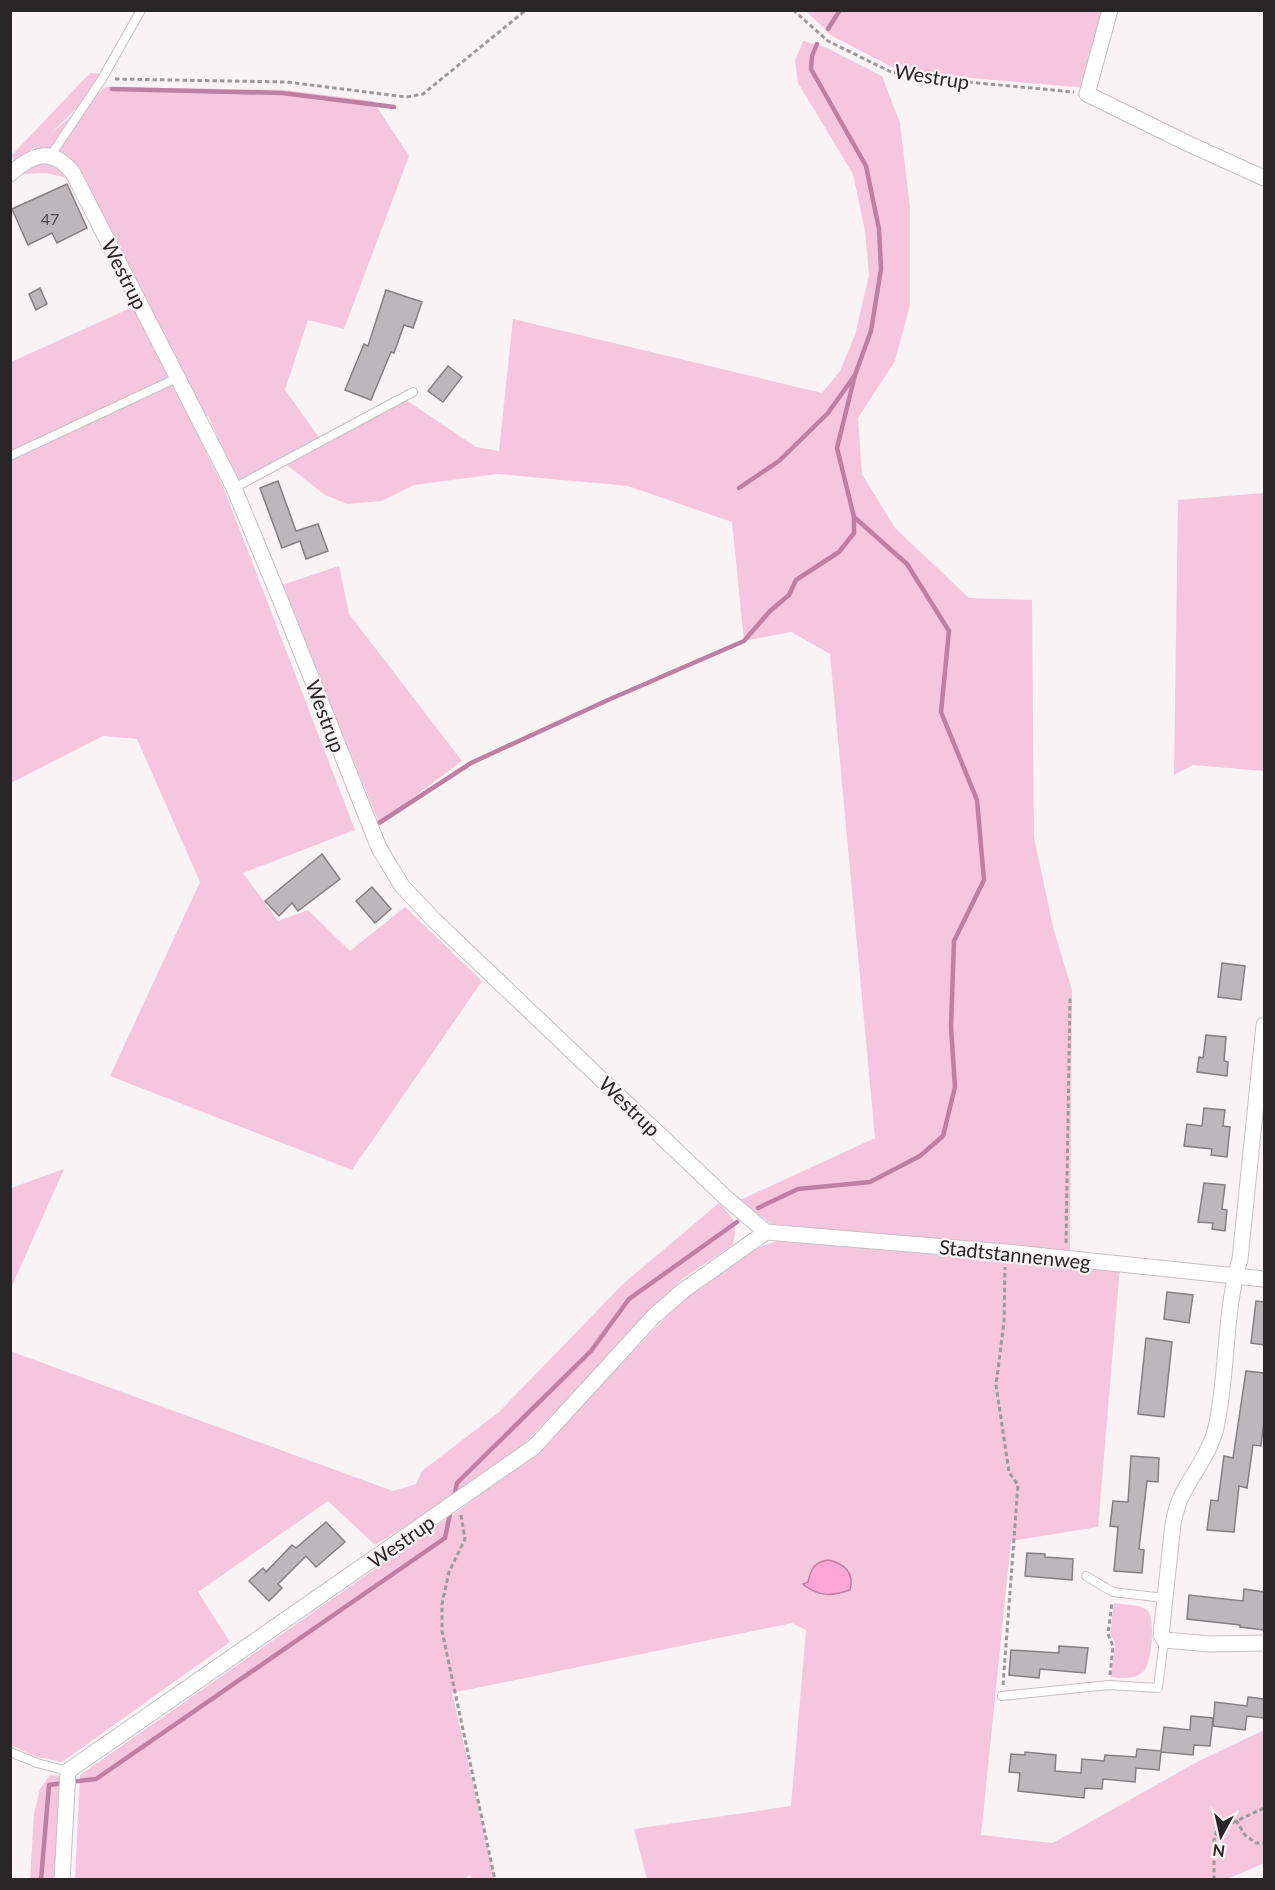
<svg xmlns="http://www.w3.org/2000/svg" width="1275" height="1890" viewBox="0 0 1275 1890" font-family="Lato,sans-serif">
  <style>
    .green { fill: #f5c6de }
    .water { fill: #fea6d6; stroke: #be80a2; stroke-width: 1.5 }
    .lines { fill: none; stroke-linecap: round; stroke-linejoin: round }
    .stream { stroke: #be80a2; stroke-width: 4.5 }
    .building { fill: #bdb6ba; stroke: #867f82; stroke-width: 1.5 }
    .lane-casing { stroke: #c7c0c4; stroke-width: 10 }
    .street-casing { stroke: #c7c0c4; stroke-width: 17 }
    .path { stroke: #9d989a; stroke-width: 3; stroke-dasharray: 4.5 3; stroke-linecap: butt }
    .lane { stroke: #fff; stroke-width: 8 }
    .street { stroke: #fff; stroke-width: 15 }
    .labels { text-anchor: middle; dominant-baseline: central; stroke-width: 4.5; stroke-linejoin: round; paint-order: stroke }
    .number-label { font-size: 16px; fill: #4e4a4c }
    .street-label { font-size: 20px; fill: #292627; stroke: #faf3f6 }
  </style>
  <rect width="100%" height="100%" fill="#faf3f6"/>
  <g class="green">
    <path d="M806,11H1111L1088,88L923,74L894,68L832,36Z"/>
    <path d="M803,41L825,47L882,76L900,123L910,208V305L895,361L858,418L862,474L895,528L969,598L1032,600L1034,837L1053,927L1072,990L1070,1252L771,1224L740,1200L875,1138L830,654L791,632L744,641L732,522L628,486L498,474L414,485L382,501L347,504L325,495L284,463L241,486L208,416L197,419L189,417L224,489L355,830L243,873L278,921L308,910L350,951L405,907L482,981L352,1170L110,1076L200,882L137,739L103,736L11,783V362L135,306L72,179L46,173L20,174L36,146L16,161L11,156L90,73L102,74L84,101L49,135L106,87L284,90L373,101L409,156L344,329L308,320L285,390L323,443L406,400L476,447L499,451L513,319L822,393L840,371L855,335L869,275L865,231L853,174L798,83L795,61Z"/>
    <path d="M1264,493V771L1193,765L1174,775L1178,500Z"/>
    <path d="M339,566L349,614L462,761L379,823L282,585Z"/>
    <path d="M64,1169L11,1288V1188Z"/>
    <path d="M719,1203C734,1219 738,1223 733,1245L682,1279L525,1443L448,1501L375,1545L328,1501L198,1592L230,1642L62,1762L37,1757L11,1745L10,1351L393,1491L416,1484L422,1471L499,1412L623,1284Z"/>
    <path d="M777,1241L880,1246L1120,1267L1098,1527L1011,1541L981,1835L1053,1843L1197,1762L1264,1730V1863L1225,1880L647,1879L634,1829L791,1806L806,1630L792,1623L452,1693L495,1879H471L470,1875L462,1880H75L80,1775L458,1511L536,1453L688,1294L756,1248Z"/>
    <path d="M1114,1603C1124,1605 1139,1604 1147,1610C1156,1617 1152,1665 1143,1672C1134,1680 1122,1678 1111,1677L1115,1644L1110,1633Z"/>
    <path d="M50,1775L64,1776L59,1879L30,1880L34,1813L40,1789Z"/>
  </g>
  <path class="water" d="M828,1560C844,1563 855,1573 850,1590C832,1596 821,1597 805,1586L803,1584L808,1582C811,1569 814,1562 828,1560Z"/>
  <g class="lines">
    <g class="stream">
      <path d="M828,29L840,10"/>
      <path d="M112,89L282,93L394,107"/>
      <path d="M739,488L779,461L828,413L855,375L871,331L881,269L879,229L866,166L811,69L812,56L817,44"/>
      <path d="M379,823L471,763L608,700L744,641L770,611L789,595L796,580L839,552L854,533V517"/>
      <path d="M758,1208L798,1189L870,1182L920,1156L943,1136L955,1087L951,1027L954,941L984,880L977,800L941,712L949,631L907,564L854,517L837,448L855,375"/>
      <path d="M454,1498L457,1483L591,1351L629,1299L737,1222"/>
      <path d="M69,1782L96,1779L445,1538L451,1509"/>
      <path d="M41,1880L49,1785L64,1783"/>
    </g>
  </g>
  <g class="building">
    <path d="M67,184L87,228L57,243L52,233L28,245L12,209Z"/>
    <path d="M40,288L47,304L36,310L29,294Z"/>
    <path d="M386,290L422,302L413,328L404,325L394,353L391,352L371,400L345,390L364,344L368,346Z"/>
    <path d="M448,366L462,377L443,402L428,391Z"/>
    <path d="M278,481L296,531L318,524L328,551L306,559L300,541L282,548L260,488Z"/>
    <path d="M322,854L340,879L298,911L292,903L279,916L265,901Z"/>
    <path d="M372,887L391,909L375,923L356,901Z"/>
    <path d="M1222,963L1245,966L1241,1000L1218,997Z"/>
    <path d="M1206,1035L1226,1037L1224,1061L1228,1062L1227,1076L1197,1072L1199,1057L1203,1058Z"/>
    <path d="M1204,1108L1225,1110L1223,1126L1230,1127L1227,1157L1211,1155L1212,1149L1184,1146L1187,1124L1202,1126Z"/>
    <path d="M1204,1183L1225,1185L1222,1209L1227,1210L1225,1231L1212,1229L1213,1223L1198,1222Z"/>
    <path d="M1167,1292L1193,1295L1189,1323L1164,1319Z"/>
    <path d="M1256,1301L1264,1302V1345L1251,1343Z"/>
    <path d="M1146,1338L1172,1342L1164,1417L1138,1414Z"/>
    <path d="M1246,1371L1264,1373V1420L1261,1446L1253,1445L1247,1488L1239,1486L1234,1532L1207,1530L1211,1500L1218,1501L1224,1456L1233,1458Z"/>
    <path d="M1131,1456L1159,1458L1158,1482L1147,1481L1139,1549L1144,1550L1142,1573L1114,1571L1118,1527L1110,1526L1113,1501L1128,1502Z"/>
    <path d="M326,1522L345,1542L316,1567L306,1556L278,1584L282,1588L269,1601L249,1581L263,1568L266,1572L292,1545L296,1548Z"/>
    <path d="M1027,1553L1045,1554V1557L1073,1559L1072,1580L1025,1576Z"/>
    <path d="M1244,1589L1264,1592V1630L1240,1627V1625L1187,1619L1189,1595L1243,1601Z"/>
    <path d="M1059,1646L1088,1648L1085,1673L1040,1669L1039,1678L1009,1675L1011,1650L1059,1653Z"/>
    <path d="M1248,1697L1264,1699V1718L1247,1716L1245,1730L1213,1726L1215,1702L1247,1706Z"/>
    <path d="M1191,1716L1213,1718L1210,1746L1194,1745L1193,1755L1161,1752L1159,1770L1136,1768L1135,1782L1103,1779L1102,1789L1085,1788L1084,1798L1018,1791L1020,1773L1009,1772L1011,1754L1025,1755V1752L1056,1755L1055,1771L1081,1773L1082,1759L1104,1761L1105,1755L1136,1757L1137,1749L1161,1751L1164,1727L1190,1730Z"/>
  </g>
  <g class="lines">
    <defs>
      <g id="lane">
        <path d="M51,155L102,79L141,10"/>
        <path d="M10,456L179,377"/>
        <path d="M234,488L413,392"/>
        <path d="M1086,1576L1113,1592L1164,1598"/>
        <path d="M1002,1696L1109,1685L1158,1688L1164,1640"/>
        <path d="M10,1752L37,1763L68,1771"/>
      </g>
      <g id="street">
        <path d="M1110,10L1087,94L1189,144L1264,178"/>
        <path d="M10,174C34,153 52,147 73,173L234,488L282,604L379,848L402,886L434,920L725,1197L766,1232"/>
        <path d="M1264,1025L1240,1259C1224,1313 1228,1369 1217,1423C1212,1450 1195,1470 1183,1493C1178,1502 1175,1513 1173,1524L1161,1635L1164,1640L1211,1644L1264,1643"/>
        <path d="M766,1232L1005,1252L1264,1279"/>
        <path d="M62,1880L68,1771L534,1447L654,1316L684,1290L766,1232"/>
      </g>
    </defs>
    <use href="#lane" class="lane-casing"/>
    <use href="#street" class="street-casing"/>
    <g class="path">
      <path d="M793,10L828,41L891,72L925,78L1074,92"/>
      <path d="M115,79L287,82L406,97L423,94L526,10"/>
      <path d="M1066,1243L1070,998"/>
      <path d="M461,1515L465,1539L449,1572L442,1604V1631L495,1880"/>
      <path d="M1110,1675L1113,1646L1108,1634L1112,1602"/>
      <path d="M1003,1685L1018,1485L1009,1472L996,1385L1004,1322L1005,1267"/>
      <path d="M1236,1820L1245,1835L1256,1843H1264"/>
      <path d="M1214,1880V1840L1217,1830L1264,1808"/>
    </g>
    <use href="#lane" class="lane"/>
    <use href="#street" class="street"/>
  </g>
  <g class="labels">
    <g class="number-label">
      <text x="50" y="218">47</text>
    </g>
    <g class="street-label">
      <text transform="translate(932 76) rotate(9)">Westrup</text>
      <text transform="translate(125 274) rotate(63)">Westrup</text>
      <text transform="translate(326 716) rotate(69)">Westrup</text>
      <text transform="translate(630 1106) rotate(44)">Westrup</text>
      <text transform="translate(1015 1254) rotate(6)">Stadtstannenweg</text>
      <text transform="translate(401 1541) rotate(-35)">Westrup</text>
    </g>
  </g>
  <rect width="1275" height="1890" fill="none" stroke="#292627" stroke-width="24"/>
  <g transform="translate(1221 1836) rotate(188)" stroke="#faf3f6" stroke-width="4.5" paint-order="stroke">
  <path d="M0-4.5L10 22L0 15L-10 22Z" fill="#292627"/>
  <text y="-9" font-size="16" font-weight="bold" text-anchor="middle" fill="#292627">N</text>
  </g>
</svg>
